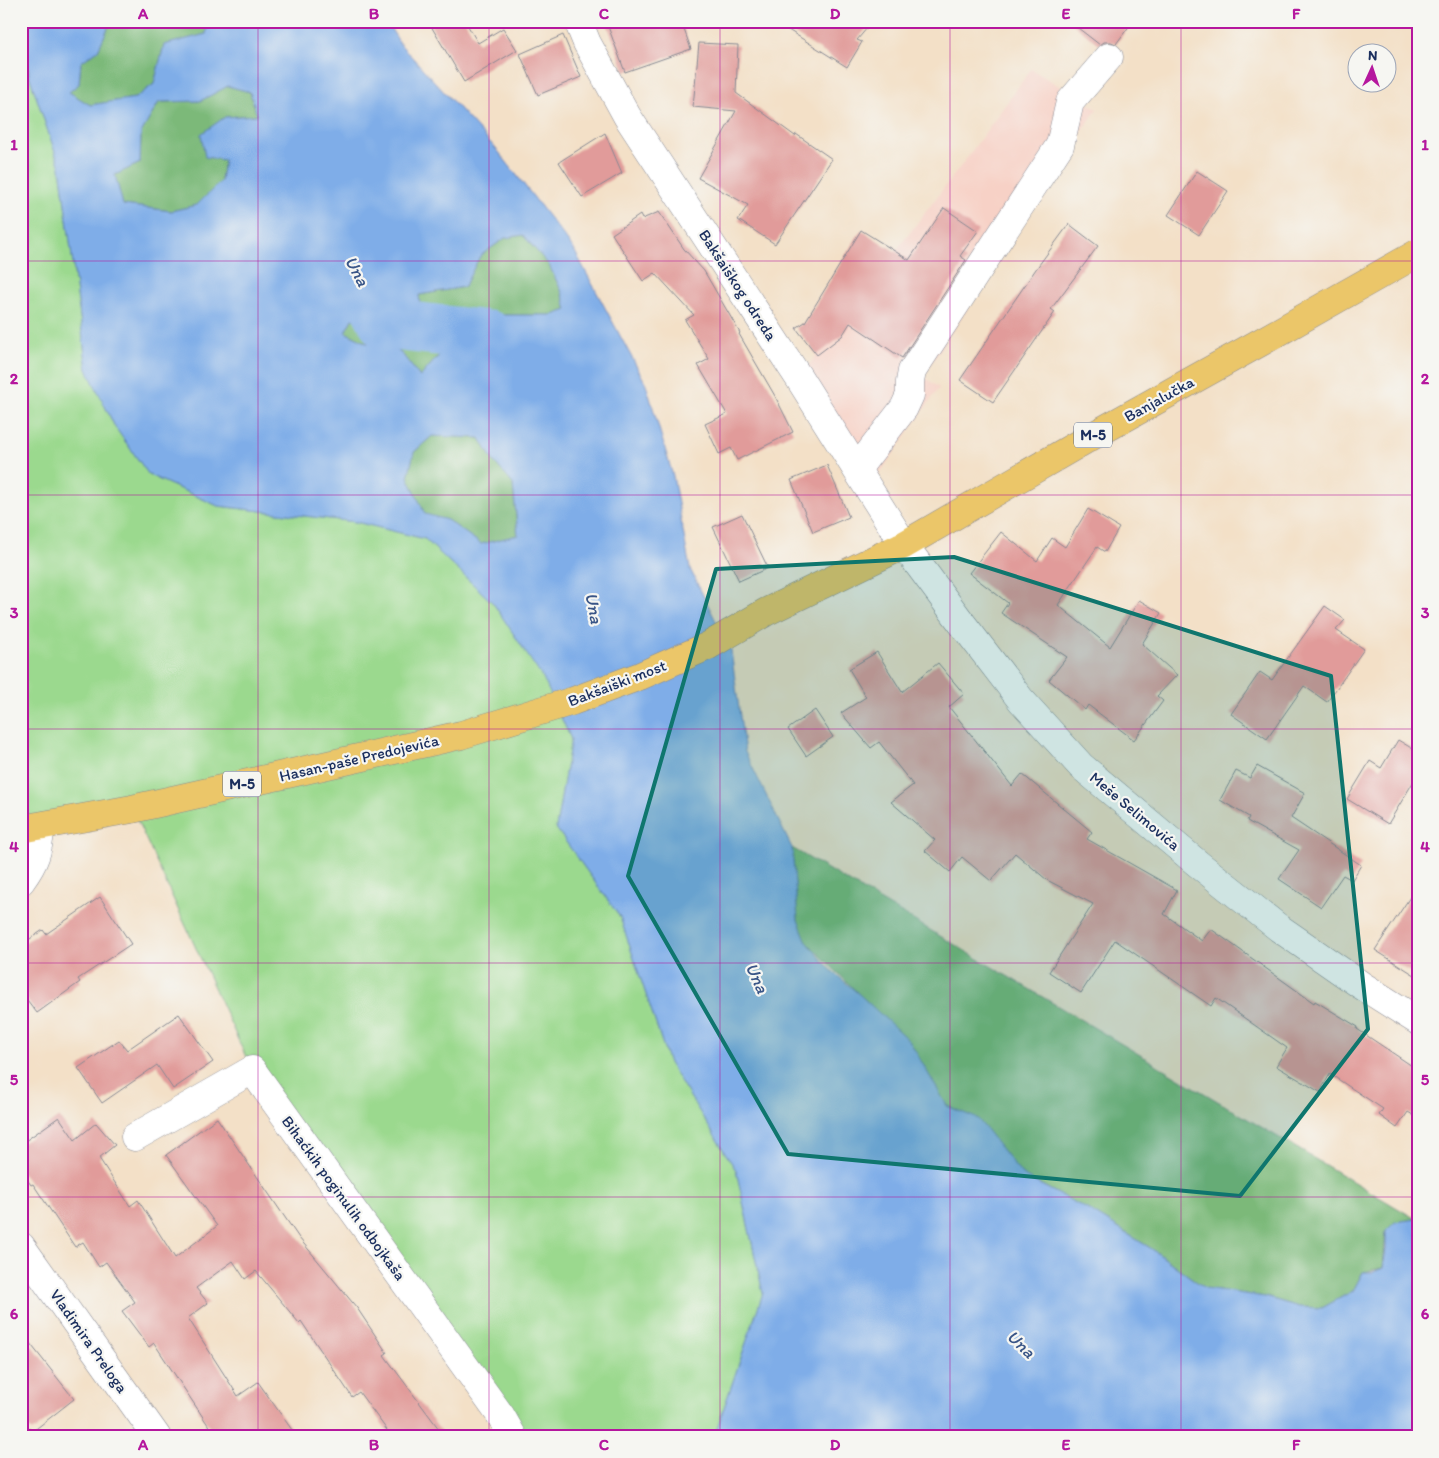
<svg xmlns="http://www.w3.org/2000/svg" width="1439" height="1458" viewBox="0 0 1439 1458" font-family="Itim,sans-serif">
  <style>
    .built { fill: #f7d1c6 }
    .green { fill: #9bd98e; stroke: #5b8476 }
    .forest { fill: #7cb979; stroke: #4c746c }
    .water { fill: #7fade8; stroke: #4d6ea3; fill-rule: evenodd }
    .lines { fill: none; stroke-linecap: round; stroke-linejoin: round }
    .river { stroke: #7fade8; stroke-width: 51 }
    .building { fill: #e19b9a }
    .minor-casing { stroke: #878892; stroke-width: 29 }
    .major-casing { stroke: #878892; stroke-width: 29 }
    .minor { stroke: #fff; stroke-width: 28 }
    .major { stroke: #ebc669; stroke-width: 28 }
    .marked { fill: #0f766e; fill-opacity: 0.2; stroke: #0f766e; stroke-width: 4; stroke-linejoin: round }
    .grid { fill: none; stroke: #b5179e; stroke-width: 1; stroke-opacity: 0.55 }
    .labels { text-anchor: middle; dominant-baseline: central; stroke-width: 4.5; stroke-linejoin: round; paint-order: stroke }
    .shield { fill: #f6f6f2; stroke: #5d6b8a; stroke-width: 1 }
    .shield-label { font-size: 15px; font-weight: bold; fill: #1b2f5e }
    .street-label { font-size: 16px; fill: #1b2f5e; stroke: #f6f6f2 }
    .water-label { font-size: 18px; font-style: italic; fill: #395587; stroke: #f6f6f2 }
    .neatline { fill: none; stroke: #b5179e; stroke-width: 2 }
    .grid-label { font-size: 16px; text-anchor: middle; font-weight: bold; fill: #b5179e }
  </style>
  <rect width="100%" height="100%" fill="#f6f6f2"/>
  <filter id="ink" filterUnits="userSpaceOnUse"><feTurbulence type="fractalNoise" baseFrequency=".02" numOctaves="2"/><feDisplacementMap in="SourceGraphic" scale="10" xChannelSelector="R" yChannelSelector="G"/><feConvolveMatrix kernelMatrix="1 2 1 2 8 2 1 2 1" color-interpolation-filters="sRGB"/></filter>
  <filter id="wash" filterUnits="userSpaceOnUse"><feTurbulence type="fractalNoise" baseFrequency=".0096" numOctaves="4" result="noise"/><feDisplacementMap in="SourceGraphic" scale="20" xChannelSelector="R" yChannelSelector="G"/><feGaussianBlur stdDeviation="1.12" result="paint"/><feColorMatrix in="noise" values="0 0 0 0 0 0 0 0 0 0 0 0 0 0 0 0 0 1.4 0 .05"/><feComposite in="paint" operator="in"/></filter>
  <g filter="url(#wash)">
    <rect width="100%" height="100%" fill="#f3e0c7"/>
    <path class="built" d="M1031,69L1097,109L923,376L939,388L869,489L799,378L966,159Z"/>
    <path class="green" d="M21,21H25L29,75L60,167L87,369L115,427L149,475L218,506L356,522L425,539L493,603L544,679L571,739L556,828L620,917L669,1063L736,1170L763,1293L714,1437H513L252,1070L132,809L21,829Z"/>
    <g class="forest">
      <path d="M111,21H208L206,34L164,45L154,84L135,98L90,105L68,92L79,84L81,62L98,50Z"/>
      <path d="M228,86L250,92L258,115L225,117L224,160L221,181L197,205L171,211L123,205L115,175L140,163L141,133L159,102L200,101Z"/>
      <path d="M523,235L549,265L562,292L567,310L553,315H506L459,316L449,344L420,377L402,354L386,343H367L345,332L352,319L365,323L419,295L464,287L480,256L505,238Z"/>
      <path d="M432,436L480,438L492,459L513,484L518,535L481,544L447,520L425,515L408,477L414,452Z"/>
      <path d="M792,848L1416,1219L1395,1222L1386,1231L1383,1268L1363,1272L1353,1291L1322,1308L1299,1307L1265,1297L1205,1288L1152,1249L1087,1209L1022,1175L978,1119L947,1106L910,1042L861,996L807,942L798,920Z"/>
    </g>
    <path class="water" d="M25,21H111L98,50L81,62L79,84L69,92L90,105L135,98L154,84L164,45L206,34L208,21H386L401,45L498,151L573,248L646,384L673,476L690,569L731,651L745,752L792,848L798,920L807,942L830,969L861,996L910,1042L947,1106L978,1119L1022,1175L1087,1209L1152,1249L1205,1288L1265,1297L1299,1307L1322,1308L1353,1291L1363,1272H1373L1383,1268L1386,1249V1231L1395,1222L1416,1219L1418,1220V1437H714L763,1293L736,1170L669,1063L620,917L556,828L571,739L544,680L493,603L425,539L356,522L218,506L149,475L115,427L87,369L60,167L29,75ZM228,86L250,92L257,115L225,117L201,134L205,157L224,160L221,181L197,205L171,211L123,205L115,175L140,163L141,133L159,102L200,101ZM523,235L549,265L562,292L567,310L553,315H506L458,316L449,344L420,377L402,354L386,343H367L345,332L352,319L365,323L421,317L419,295L464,287L480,256L505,238ZM432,436L480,438L492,459L513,484L518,535L481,544L447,520L425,514L408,477L414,452Z"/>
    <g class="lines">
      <path class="river" d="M350,258L385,324L489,336L510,363"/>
    </g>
    <g id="blocks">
      <g class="building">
        <path d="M428,21H465L478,43L503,28L517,50L464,82Z"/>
        <path d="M606,21H681L691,49L625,72Z"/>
        <path d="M774,21H873L857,40L862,42L847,67Z"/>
        <path d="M1069,21H1133L1116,44L1111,42H1104L1100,45Z"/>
        <path d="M563,35L581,77L538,95L520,54Z"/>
        <path d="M699,43L738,45L736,93L795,136L796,134L832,159L775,244L738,220L748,205L698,178L736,111L693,107Z"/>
        <path d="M605,133L622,173L582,197L559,162Z"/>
        <path d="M1197,171L1228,191L1199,235L1168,215Z"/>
        <path d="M944,208L978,231L960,256L966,260L902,358L850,323L842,336L817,355L796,328L805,322L861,230L909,260Z"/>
        <path d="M659,212L684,249L704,271L740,333L739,334L775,396L793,432L737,460L731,448L719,454L705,424L727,414L698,365L709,359L685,320L694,315L655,273L643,281L612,234L640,215L642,219Z"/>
        <path d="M1069,224L1098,246L1051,309L1055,312L993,402L960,380L1036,269Z"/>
        <path d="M827,465L849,517L813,532L791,480Z"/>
        <path d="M1088,509L1119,528L1105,552L1097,547L1058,605L1110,647L1139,600L1161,613L1142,644L1177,675L1157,696L1163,701L1134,740L1088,705L1085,710L1049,680L1067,657L1001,613L1008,603L969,573L1001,532L1037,561L1052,538L1065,547Z"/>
        <path d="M742,514L768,568L739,581L713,527Z"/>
        <path d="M1325,606L1345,620L1336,630L1364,649L1327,702L1304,686L1267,739L1231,714L1260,672L1272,680Z"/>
        <path d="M877,652L902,692L938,663L964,694L949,707L1012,786L1022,774L1092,832L1087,839L1177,890L1164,914L1202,941L1211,929L1314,1003L1315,1001L1358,1027L1357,1029L1418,1070V1118L1408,1112L1397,1128L1379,1115L1383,1109L1330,1074L1320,1092L1276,1066L1287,1048L1216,998L1211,1006L1115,940L1081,993L1049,972L1093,904L1047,880L1015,853L991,881L962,857L950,872L925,851L935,840L891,802L913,785L879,742L871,748L841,713L866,697L849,669Z"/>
        <path d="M815,710L833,737L806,756L788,729Z"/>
        <path d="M1398,740L1418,752V774L1388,824L1347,799L1370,761L1381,768Z"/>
        <path d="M1257,766L1305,793L1291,818L1361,865L1352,880L1343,875L1321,907L1279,879L1299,850L1247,821L1249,817L1220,800L1236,771L1250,778Z"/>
        <path d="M1418,885V977L1375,950Z"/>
        <path d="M100,897L131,944L78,979L80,982L37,1013L21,992V945L43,930L46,934Z"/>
        <path d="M179,1014L213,1062L173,1089L157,1065L102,1103L78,1068L119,1040L127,1050Z"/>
        <path d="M59,1117L75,1140L96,1123L115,1145L99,1158L130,1206L138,1200L175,1258L217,1226L166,1155L217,1118L299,1238L357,1308L387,1353L384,1355L445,1437H392L359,1392L352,1397L301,1321L299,1323L256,1271L245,1279L233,1261L196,1288L208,1303L188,1318L238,1396L258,1382L297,1437H216L154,1343L149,1347L122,1311L135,1302L106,1262L99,1267L83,1242L75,1247L33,1184L31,1185L21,1171V1144Z"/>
        <path d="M21,1332L74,1399L32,1432L21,1418Z"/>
      </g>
    </g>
  </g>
  <g filter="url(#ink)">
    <use href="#blocks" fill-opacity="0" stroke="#878892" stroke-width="1"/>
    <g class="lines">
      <defs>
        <g id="minor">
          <path d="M578,21L587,43L627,116L799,378L904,545L961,622L1021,700L1081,766L1197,863L1279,928L1361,985L1418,1021"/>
          <path d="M857,469L904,408L910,395V382L912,371L1060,145L1070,102L1109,57"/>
          <path d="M21,881C36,861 38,851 41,826"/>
          <path d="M135,1137L252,1070L501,1416L513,1437"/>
          <path d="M21,1246L157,1437"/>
        </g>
        <path id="major" d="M21,829L132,809L461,735L573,701L640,676L708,646L766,612L904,545L1087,439L1261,342L1418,253"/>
      </defs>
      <use href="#minor" class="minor-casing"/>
      <use href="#major" class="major-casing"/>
      <use href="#minor" class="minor"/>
      <use href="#major" class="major"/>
    </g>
  </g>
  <path class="marked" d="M954,557L1331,676L1368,1029L1240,1196L788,1154L628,876L716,569Z"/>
  <path class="grid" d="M258,21V1437M489,21V1437M720,21V1437M950,21V1437M1181,21V1437M21,261H1418M21,495H1418M21,729H1418M21,963H1418M21,1197H1418"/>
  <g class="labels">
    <g class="shield">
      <rect x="1074" y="422.5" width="38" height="25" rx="4"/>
      <rect x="223" y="771.5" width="38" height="25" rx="4"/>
    </g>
    <g class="shield-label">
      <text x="1093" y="435">M-5</text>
      <text x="242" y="784">M-5</text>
    </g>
    <g class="street-label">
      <text transform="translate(738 285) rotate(57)">Bakšaiškog odreda</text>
      <text transform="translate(1159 399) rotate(-29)">Banjalučka</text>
      <text transform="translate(617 683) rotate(-21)">Bakšaiški most</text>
      <text transform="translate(359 758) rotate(-13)">Hasan-paše Predojevića</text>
      <text transform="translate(1135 811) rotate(40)">Meše Selimovića</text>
      <text transform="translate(344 1198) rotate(54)">Bihaćkih poginulih odbojkaša</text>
      <text transform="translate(89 1341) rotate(55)">Vladimira Preloga</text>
    </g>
    <g class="water-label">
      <text transform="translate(357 271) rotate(62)">Una</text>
      <text transform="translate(594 608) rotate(79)">Una</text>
      <text transform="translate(757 978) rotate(65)">Una</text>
      <text transform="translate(1021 1344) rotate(44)">Una</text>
    </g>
  </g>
  <rect width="1439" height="1458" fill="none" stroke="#f6f6f2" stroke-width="55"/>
  <g transform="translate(1372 68) rotate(3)"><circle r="24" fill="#f6f6f2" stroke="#9ea6b7"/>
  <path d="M0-4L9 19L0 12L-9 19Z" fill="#b5179e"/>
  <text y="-8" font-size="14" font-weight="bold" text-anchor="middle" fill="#1b2f5e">N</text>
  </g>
  <rect x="28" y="28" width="1384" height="1402" class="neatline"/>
  <g class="grid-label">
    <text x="143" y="19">A</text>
    <text x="374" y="19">B</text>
    <text x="604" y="19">C</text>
    <text x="835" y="19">D</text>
    <text x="1066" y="19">E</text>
    <text x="1296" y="19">F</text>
    <text x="14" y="150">1</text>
    <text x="1425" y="150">1</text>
    <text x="14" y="384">2</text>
    <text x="1425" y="384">2</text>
    <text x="14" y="618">3</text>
    <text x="1425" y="618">3</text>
    <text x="14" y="852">4</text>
    <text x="1425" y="852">4</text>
    <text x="14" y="1085">5</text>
    <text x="1425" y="1085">5</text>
    <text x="14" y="1319">6</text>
    <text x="1425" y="1319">6</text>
    <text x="143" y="1450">A</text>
    <text x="374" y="1450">B</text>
    <text x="604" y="1450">C</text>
    <text x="835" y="1450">D</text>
    <text x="1066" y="1450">E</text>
    <text x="1296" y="1450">F</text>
  </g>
</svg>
